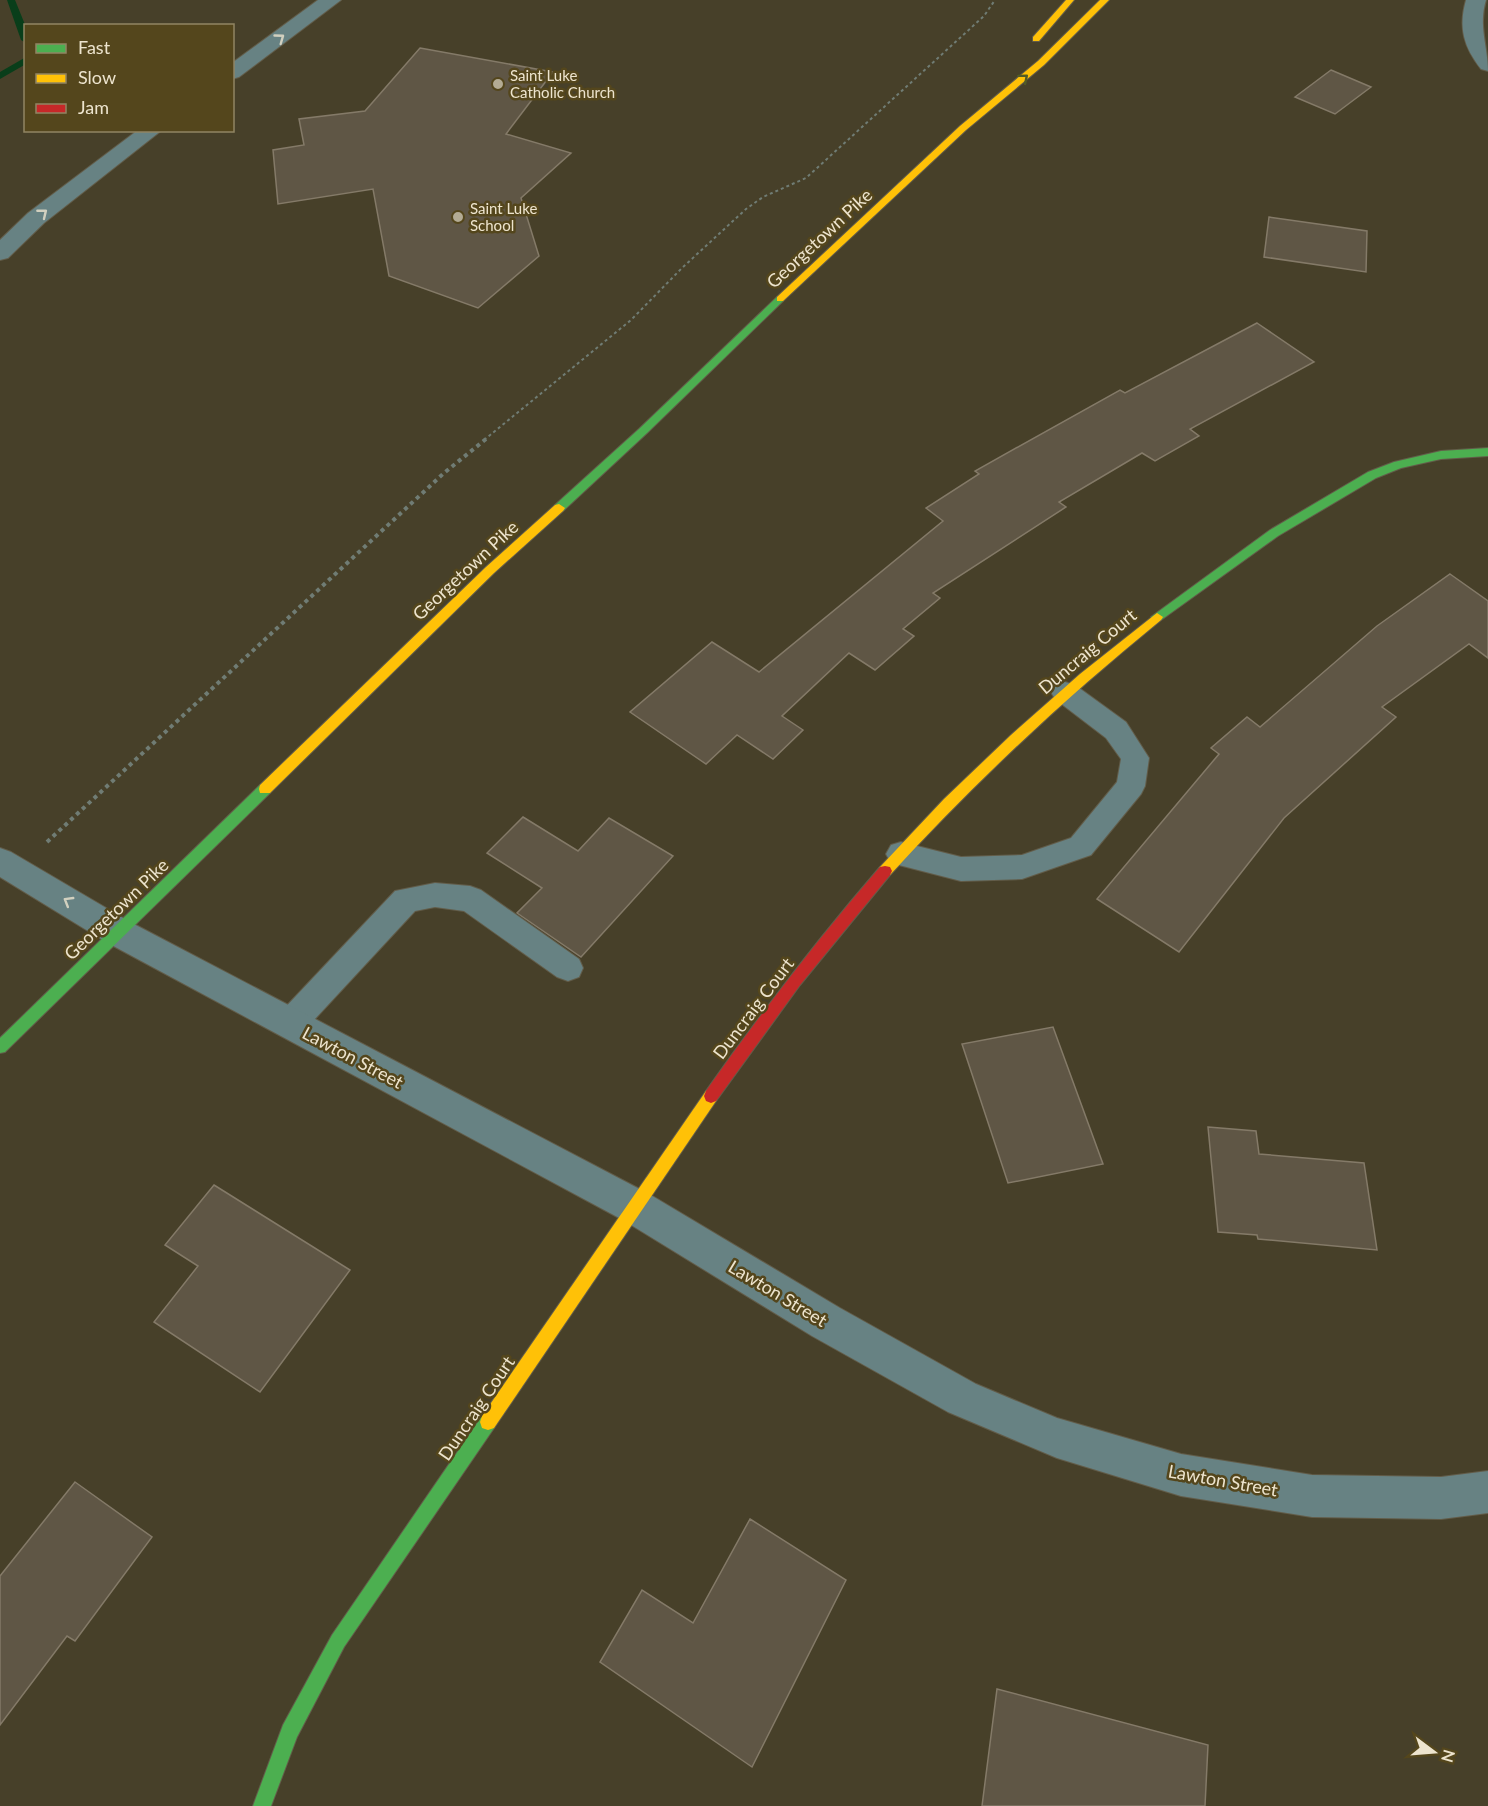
<svg xmlns="http://www.w3.org/2000/svg" width="1488" height="1806" viewBox="0 0 1488 1806" font-family="Lato,sans-serif">
  <style>
    .lines { fill: none; stroke-linecap: round; stroke-linejoin: round }
    .stream { fill: #093e1a; fill-rule: evenodd }
    .building { fill: #5f5645; stroke: #847a68; stroke-width: 1.5 }
    .lane-casing { stroke: #625c49; stroke-width: 2 }
    .street-casing { stroke: #625c49; stroke-width: 2 }
    .fast-casing { stroke: #625c49; stroke-width: 2 }
    .slow-casing { stroke: #625c49; stroke-width: 2 }
    .jam-casing { stroke: #625c49; stroke-width: 2 }
    .path-far1 { stroke: #707c74; stroke-width: 2; stroke-dasharray: 3 3; stroke-linecap: butt }
    .path { stroke: #707c74; stroke-width: 4; stroke-dasharray: 4 4; stroke-linecap: butt }
    .lane { fill: #678283; fill-rule: evenodd }
    .street { fill: #678283; fill-rule: evenodd }
    .fast { fill: #4caf50; fill-rule: evenodd }
    .slow { fill: #ffc107; fill-rule: evenodd }
    .jam { fill: #c62828; fill-rule: evenodd }
    .oneway { stroke: #d2d0bf }
    .oneway2 { stroke: #525b26 }
    .poi-dot { fill: #b3ab94; stroke: #54461c; stroke-width: 2 }
    .labels { text-anchor: middle; dominant-baseline: central; stroke-width: 5; stroke-linejoin: round; paint-order: stroke }
    .far-poi-label { font-size: 15px; fill: #ede4ce; stroke: #54461c; text-anchor: start }
    .street-label { font-size: 18px; fill: #ede4ce; stroke: #54461c }
  </style>
  <rect width="100%" height="100%" fill="#474029"/>
  <g class="lines">
    <g class="stream">
      <path d="M7,0H15L26,27V43L21,40Z"/>
      <path d="M26,57V64L0,79V72Z"/>
    </g>
  </g>
  <g class="building">
    <path d="M420,48L553,72L506,134L571,153L521,198L539,256L478,308L389,276L373,189L278,204L273,150L304,145L299,119L365,111Z"/>
    <path d="M1331,70L1371,87L1335,114L1295,97Z"/>
    <path d="M1269,217L1367,231L1366,272L1264,257Z"/>
    <path d="M1257,323L1314,362L1190,429L1199,436L1155,461L1142,453L1059,502L1066,507L933,593L940,598L903,629L914,636L875,670L849,653L782,716L803,730L773,759L737,735L706,764L630,712L712,642L759,672L943,521L926,508L979,474L975,471L1120,390L1125,393Z"/>
    <path d="M1450,574L1488,601V658L1469,644L1382,707L1396,717L1284,818L1179,952L1097,899L1219,754L1211,748L1247,717L1260,727L1377,626Z"/>
    <path d="M523,817L578,851L609,818L673,856L581,957L517,913L542,888L487,853Z"/>
    <path d="M1053,1027L1103,1164L1008,1183L962,1044Z"/>
    <path d="M1208,1127L1256,1131L1259,1154L1364,1163L1377,1250L1258,1239L1257,1235L1218,1232Z"/>
    <path d="M214,1185L350,1270L260,1392L154,1322L198,1266L165,1245Z"/>
    <path d="M75,1482L152,1537L75,1641L67,1636L0,1725V1576Z"/>
    <path d="M750,1519L846,1580L752,1767L600,1662L642,1590L693,1623Z"/>
    <path d="M997,1689L1208,1745L1205,1806H982Z"/>
  </g>
  <g class="lines">
    <defs>
      <g id="lane">
        <path d="M1065,682L1075,685L1126,722L1149,758L1145,786L1141,794L1091,855L1022,879L961,881L891,863L886,854L891,845L901,842L961,857L1022,855L1071,838L1117,782L1121,759L1106,738L1055,699L1051,692L1055,685Z"/>
        <path d="M435,883L470,886L481,890L579,959L583,968L579,977L568,981L557,977L464,911L435,907L415,911L301,1034L290,1038L279,1034L274,1024L279,1014L395,891Z"/>
      </g>
      <g id="street">
        <path d="M318,0H341L239,77L232,79V63Z"/>
        <path d="M1466,0H1486C1478,26 1488,46 1488,71L1481,69C1464,47 1458,28 1466,0Z"/>
        <path d="M138,130H162L44,223L8,258L0,260V240L28,213Z"/>
        <path d="M0,848L11,852L130,922L649,1194L840,1308L976,1384L1057,1418L1181,1454L1312,1475L1441,1477L1488,1471V1513L1441,1519L1312,1517L1181,1496L1057,1458L948,1412L812,1336L623,1220L106,942L0,877Z"/>
      </g>
      <g id="fast">
        <path d="M780,296L783,297V301L647,433L563,511H555V505L639,429L777,297Z"/>
        <path d="M1488,448V456L1441,459L1401,468L1376,478L1278,536L1161,620H1153L1151,617L1270,530L1368,472L1394,462L1441,451Z"/>
        <path d="M265,784L270,785L271,789L270,793L5,1052L0,1053V1038L260,785Z"/>
        <path d="M488,1414L494,1416L496,1422L494,1428L344,1647L297,1737L271,1806H253L283,1725L332,1635L482,1416Z"/>
      </g>
      <g id="slow">
        <path d="M1066,0H1074L1039,41H1033V37Z"/>
        <path d="M1100,0H1109L1044,65L966,130L783,301H777V297L960,126L1038,61Z"/>
        <path d="M559,504L565,508L563,511L494,573L270,793H260L259,789L260,785L486,567L555,505Z"/>
        <path d="M1157,613L1163,617L1161,620C1064,699 974,783 890,875H880L878,871L880,867L944,799L1011,735L1080,674Z"/>
        <path d="M711,1089L716,1091L718,1096L716,1101L494,1428L488,1430L482,1428L480,1422L482,1416L706,1091Z"/>
      </g>
      <path id="jam" d="M885,866L890,867L892,871L890,875L800,985L716,1101L711,1103L706,1101L704,1096L706,1091C760,1014 818,939 880,867Z"/>
    </defs>
    <use href="#lane" class="lane-casing"/>
    <use href="#street" class="street-casing"/>
    <use href="#fast" class="fast-casing"/>
    <use href="#slow" class="slow-casing"/>
    <use href="#jam" class="jam-casing"/>
    <path class="path-far1" d="M484,440L631,320L682,268L746,209L763,197L806,178L984,16L995,0"/>
    <path class="path" d="M47,842L444,473L486,439"/>
    <use href="#lane" class="lane"/>
    <use href="#street" class="street"/>
    <use href="#fast" class="fast"/>
    <use href="#slow" class="slow"/>
    <use href="#jam" class="jam"/>
  </g>
  <defs><path id="oneway-chevron" d="M-2-3.5L2.5 0L-2 3.5" fill="none" stroke-width="1.6" stroke-linecap="round" stroke-linejoin="round" transform="scale(1.5)"/></defs>
  <g class="oneway">
    <use href="#oneway-chevron" transform="translate(280 38) rotate(-36)"/>
    <use href="#oneway-chevron" transform="translate(43 213) rotate(-39)"/>
    <use href="#oneway-chevron" transform="translate(68 901) rotate(-149)"/>
  </g>
  <use class="oneway2" href="#oneway-chevron" transform="translate(1024 78) rotate(-40)"/>
  <g class="poi-dot">
    <circle cx="498" cy="84" r="6"/>
    <circle cx="458" cy="217" r="6"/>
  </g>
  <g class="labels">
    <g class="far-poi-label">
      <text x="510" y="75">Saint Luke<tspan x="510" dy="17">Catholic Church</tspan></text>
      <text x="470" y="208">Saint Luke<tspan x="470" dy="17">School</tspan></text>
    </g>
    <g class="street-label">
      <text transform="translate(819 238) rotate(-43)">Georgetown Pike</text>
      <text transform="translate(465 570) rotate(-43)">Georgetown Pike</text>
      <text transform="translate(1087 651) rotate(-40)">Duncraig Court</text>
      <text transform="translate(116 909) rotate(-44)">Georgetown Pike</text>
      <text transform="translate(753 1008) rotate(-53)">Duncraig Court</text>
      <text transform="translate(353 1057) rotate(28)">Lawton Street</text>
      <text transform="translate(778 1293) rotate(31)">Lawton Street</text>
      <text transform="translate(476 1408) rotate(-56)">Duncraig Court</text>
      <text transform="translate(1223 1480) rotate(10)">Lawton Street</text>
    </g>
  </g>
  <rect x="24" y="24" width="210" height="108" fill="#54461c" stroke="#918563" stroke-width="1.5"/>
  <rect x="36" y="44" width="30" height="9" fill="#4caf50" stroke="#918563" stroke-width="1.5"/>
  <text x="78" y="54" font-size="18" fill="#ede4ce">Fast</text>
  <rect x="36" y="74" width="30" height="9" fill="#ffc107" stroke="#918563" stroke-width="1.5"/>
  <text x="78" y="84" font-size="18" fill="#ede4ce">Slow</text>
  <rect x="36" y="104" width="30" height="9" fill="#c62828" stroke="#918563" stroke-width="1.5"/>
  <text x="78" y="114" font-size="18" fill="#ede4ce">Jam</text>
  <g transform="translate(1434 1752) rotate(106)" stroke="#54461c" stroke-width="4.5" paint-order="stroke">
  <path d="M0-4.5L10 22L0 15L-10 22Z" fill="#ede4ce"/>
  <text y="-9" font-size="16" font-weight="bold" text-anchor="middle" fill="#ede4ce">N</text>
  </g>
</svg>
